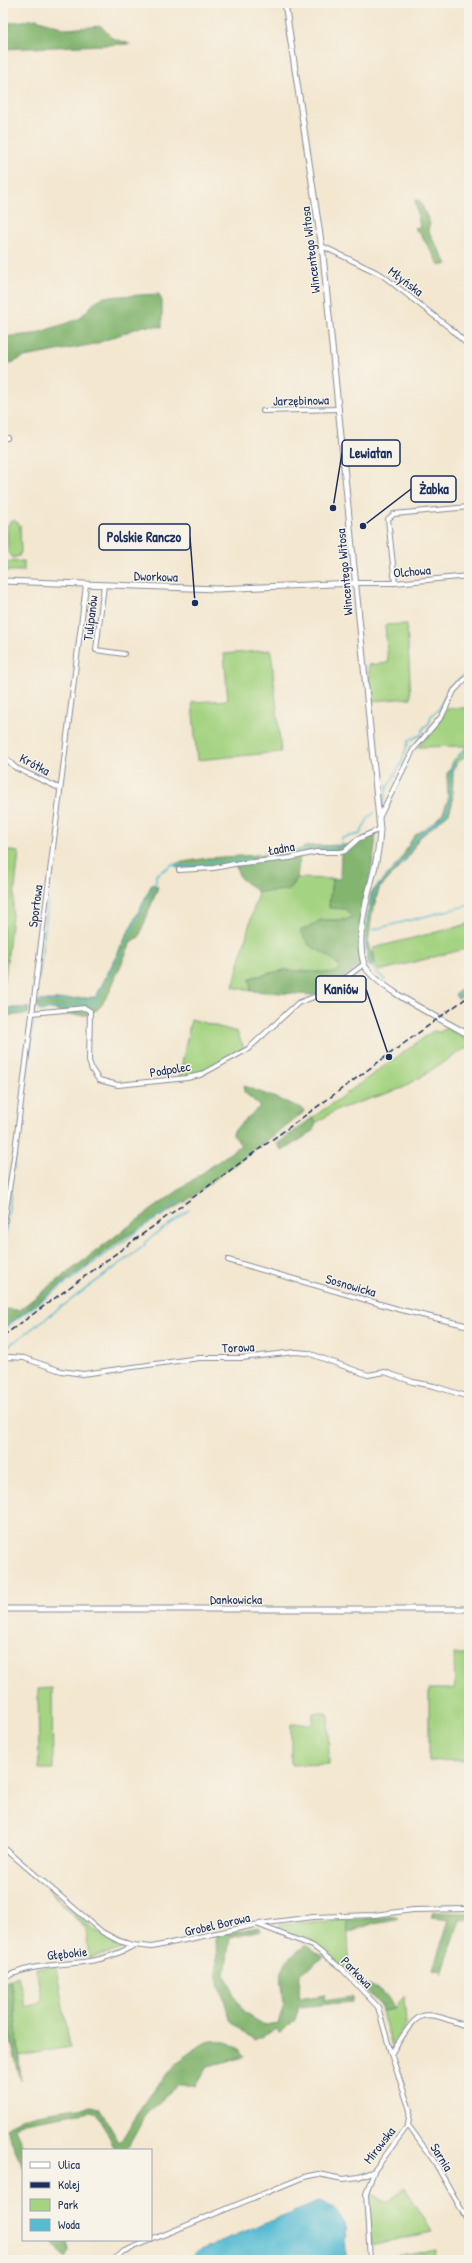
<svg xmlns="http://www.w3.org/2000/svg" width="472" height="2263" viewBox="0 0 472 2263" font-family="'Patrick Hand',sans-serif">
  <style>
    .green { fill: #a4d381; stroke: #608170 }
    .forest { fill: #83b56f; stroke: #4f7266 }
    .water { fill: #56bcd4; stroke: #387699 }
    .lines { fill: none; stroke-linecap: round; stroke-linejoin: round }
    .stream { stroke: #56bcd4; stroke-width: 1.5 }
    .minor-casing { stroke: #878b97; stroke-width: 6 }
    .tertiary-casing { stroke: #878b97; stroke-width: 7 }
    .minor { stroke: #fff; stroke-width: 4 }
    .tertiary { stroke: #fff; stroke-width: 5 }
    .rail { stroke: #1b2f5e; stroke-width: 1.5; stroke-dasharray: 6 3; stroke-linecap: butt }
    .labels { text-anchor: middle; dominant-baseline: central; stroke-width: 3; stroke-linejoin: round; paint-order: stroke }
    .street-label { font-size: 13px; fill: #1b2f5e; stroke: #f7f3e8 }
    .leader { fill: none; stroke: #1b2f5e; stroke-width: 1.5 }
    .callout-dot { fill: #1b2f5e; stroke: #f7f3e8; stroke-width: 1.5 }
    .callout { fill: #f7f3e8; stroke: #1b2f5e; stroke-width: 1.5 }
    .callout-label { font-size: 14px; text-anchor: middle; font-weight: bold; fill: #1b2f5e }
  </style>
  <rect width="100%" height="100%" fill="#f7f3e8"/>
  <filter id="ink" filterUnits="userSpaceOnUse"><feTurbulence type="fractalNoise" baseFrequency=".025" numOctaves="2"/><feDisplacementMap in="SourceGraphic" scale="8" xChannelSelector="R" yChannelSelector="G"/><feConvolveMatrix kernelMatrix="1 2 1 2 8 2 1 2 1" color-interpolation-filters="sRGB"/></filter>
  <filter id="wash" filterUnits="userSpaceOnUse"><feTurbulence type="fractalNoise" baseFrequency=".012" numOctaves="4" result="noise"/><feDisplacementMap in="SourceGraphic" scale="16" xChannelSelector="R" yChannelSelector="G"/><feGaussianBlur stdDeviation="0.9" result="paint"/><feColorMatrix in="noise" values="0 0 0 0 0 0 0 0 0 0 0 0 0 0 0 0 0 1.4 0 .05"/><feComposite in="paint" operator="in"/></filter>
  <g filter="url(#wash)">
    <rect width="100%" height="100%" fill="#f3e7d0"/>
    <g class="green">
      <path d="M14,520L20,525L21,552L19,556L13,558L8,552L7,527L9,523Z"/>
      <path d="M24,561V571H6V562Z"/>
      <path d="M407,624L411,698L371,701L368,665L388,663L385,625Z"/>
      <path d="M271,650L281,752L197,760L192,702L228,700L224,654Z"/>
      <path d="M448,708H469V752L456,764L453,772L450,770L453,761L467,746L418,747Z"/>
      <path d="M3,850L19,852L5,980H3Z"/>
      <path d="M297,878L332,879L329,907L347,909L352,917L346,920H321L310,945L330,957L341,968L335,973L284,970L250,978L251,991L233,987L258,892L288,890Z"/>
      <path d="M469,924V948L379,971L375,964L373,948Z"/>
      <path d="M191,1019L237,1032L244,1048L200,1073L179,1078Z"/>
      <path d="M448,1027V1029L469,1041V1046L403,1088L336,1110L316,1123L312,1118L433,1031L440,1032Z"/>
      <path d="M454,1654H467L468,1760L429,1761V1689H455Z"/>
      <path d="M52,1688L53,1769H39L38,1689Z"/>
      <path d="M313,1713H328L329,1764L291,1765V1724H313Z"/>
      <path d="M42,1883C67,1905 94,1937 128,1946L120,1950L89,1958L86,1929Z"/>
      <path d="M347,1920L350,1973L314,1945L279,1931L280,1924Z"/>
      <path d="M56,1966L70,2047L19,2056L14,2002L10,1980L18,1976L26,2007L42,2002L36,1969Z"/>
      <path d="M404,1996L406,2024L392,2046L382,2011L395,2009Z"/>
      <path d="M405,2187L432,2232L371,2245L368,2193L388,2202Z"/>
      <path d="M436,2250L435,2260H375Z"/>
    </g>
    <g class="forest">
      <path d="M36,19L67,29L101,26L112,38L130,44L3,49V24Z"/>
      <path d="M415,200L420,201L430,224L428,229L430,234L447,264L440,266L421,235L414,228L420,227Z"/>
      <path d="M159,294L162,301V327L143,326L95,344L24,357L3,367V337L34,334L79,319L96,301L103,297Z"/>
      <path d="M450,770L453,772L452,804L449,813L419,838L406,860L379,889L372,913L368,943L370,951L374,955L375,964L370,967L367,962L365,931L371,893L400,861L414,836L433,823L443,813L448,800L447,773Z"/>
      <path d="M376,832C374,878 355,913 361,961L359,965L336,984L313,995L251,991L250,978L284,970L335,973L341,968L330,957L309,945L300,931L321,920H346L352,917L346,909L329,908L332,879H340L341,853L359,840Z"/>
      <path d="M350,845L341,851H316L290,857L214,867L179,868L175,866L177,863L207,858L290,853L308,846Z"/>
      <path d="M300,856L297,878L288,890L258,892L240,878L235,864Z"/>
      <path d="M152,884L158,887L139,937L131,942L108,995L98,1009L87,1015H63L54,1009L40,1011L37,1006L39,1001L96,997Z"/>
      <path d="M469,984V992L458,999L455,994Z"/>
      <path d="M3,1008H29L28,1014L3,1016Z"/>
      <path d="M244,1086L302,1108L304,1112L185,1202L125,1237L3,1328V1309L19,1310L121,1232L241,1145L231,1134L260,1106L244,1092Z"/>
      <path d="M312,1118L316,1123L312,1132L282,1151L277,1144Z"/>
      <path d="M434,1912L468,1913L467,1919L460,1920L442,1974L441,1970L433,1969L449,1920L432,1918Z"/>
      <path d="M397,1916V1919L374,1923L348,1933L347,1920Z"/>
      <path d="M259,1927L261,1930L230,1937L225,1975L243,2012L266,2026L278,2024L284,2004L281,1973L287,1960L306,1945L324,1957L300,1974L299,1999L325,1995L324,2001L352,1997V2002L299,2007L295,2020L279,2033L277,2029L254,2040L231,2022L217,1977L216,1935Z"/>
      <path d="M10,1980L14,2002L21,2081L3,2010V1983Z"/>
      <path d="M363,1983C379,1988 389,1994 395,2009L382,2011L380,2005L362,1986Z"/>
      <path d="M226,2041L238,2049L244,2057L208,2066L196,2085H179L146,2113L126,2150H116L97,2113L91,2111L18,2124L15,2129L25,2150H23V2167L6,2129C19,2112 70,2110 92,2106L99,2108L119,2142C128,2135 129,2126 135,2116C149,2094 182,2051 208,2042C213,2040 221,2041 226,2041Z"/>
      <path d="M53,2240H67L68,2253L65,2258Z"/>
    </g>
    <path class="water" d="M319,2202L335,2208L345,2224L346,2260H192L197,2252L216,2243Z"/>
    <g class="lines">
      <g class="stream">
        <path d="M382,807L387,788L401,764L409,740L421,735L424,727L429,724L431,716L439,709L449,687L464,675L468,674L469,669"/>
        <path d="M372,930L469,905"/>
        <path d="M39,978L48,901"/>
        <path d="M385,980C380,975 374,971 371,964C360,943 366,906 378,887C385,875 400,867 407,856C411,850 412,843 417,837C425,828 437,824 445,813C460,792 437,770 469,748"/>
        <path d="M456,997L469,987"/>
        <path d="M35,1002L97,1000L156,882V875L173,864C185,868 200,867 211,861L217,863L278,857L292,855L309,849L340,847L342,838L360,834L369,817L374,813"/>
        <path d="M39,1010L84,1005L95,1006L97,1000"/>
        <path d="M3,1011L28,1010"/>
        <path d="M14,1169L34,1022"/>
        <path d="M3,1253L11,1192"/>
        <path d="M3,1329L180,1200"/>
        <path d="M3,1350L144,1246L145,1242L189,1210"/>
      </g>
    </g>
  </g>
  <g filter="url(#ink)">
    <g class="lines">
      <defs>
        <g id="minor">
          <path d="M322,246L382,275L451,329L469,346"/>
          <path d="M263,411L339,409"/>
          <path d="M3,438H7"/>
          <path d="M356,583H395L469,576"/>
          <path d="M395,583L388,519L394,514L469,507"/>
          <path d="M104,585L96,650L124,654"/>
          <path d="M3,756L16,768L59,788"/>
          <path d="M379,818L413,750L442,716L454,691L469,675"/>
          <path d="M179,870L214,868L234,864L290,858L316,852H341L345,851L358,839L380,829"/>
          <path d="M32,1013L85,1008L90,1011L89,1061L92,1070L99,1080L118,1085L187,1078L200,1075L248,1049L298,1003L319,995L336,985L364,964"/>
          <path d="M3,1230L15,1150L86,585"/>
          <path d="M228,1260L401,1310L469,1326"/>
          <path d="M3,1359L9,1357L24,1358L61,1371L83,1374L199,1358H242L295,1352L308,1353L368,1375L385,1372L413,1382L434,1386L469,1397"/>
          <path d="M3,1847L102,1932L119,1941L133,1945L152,1947L259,1924L313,1917L374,1915L413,1910L469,1909"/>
          <path d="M259,1925L313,1946L342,1969L378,2007L391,2054"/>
          <path d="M3,1979C29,1963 61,1966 90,1961C104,1959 120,1953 133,1946"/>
          <path d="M408,2125L434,2161L469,2223"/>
          <path d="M114,2260L122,2252L304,2177L318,2174L343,2179L359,2177L374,2171L408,2125L410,2110L391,2054C421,2007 418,2009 469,2027"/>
          <path d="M370,2260L366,2194L374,2171"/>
        </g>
        <g id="tertiary">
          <path d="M285,3L323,255L380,829C379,860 370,882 364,912C361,928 359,948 364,964C373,987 446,1021 469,1035"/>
          <path d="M3,581L217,589L356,583"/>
          <path d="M3,1609H469"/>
        </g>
      </defs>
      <use href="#minor" class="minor-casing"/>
      <use href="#tertiary" class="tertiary-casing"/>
      <use href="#minor" class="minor"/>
      <use href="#tertiary" class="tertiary"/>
      <path class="rail" d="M3,1336L469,996"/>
    </g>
  </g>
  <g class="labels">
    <g class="street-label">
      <text transform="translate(310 250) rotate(-97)">Wincentego Witosa</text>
      <text transform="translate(406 281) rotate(37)">Młyńska</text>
      <text transform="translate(301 400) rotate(-1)">Jarzębinowa</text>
      <text transform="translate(412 571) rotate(-5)">Olchowa</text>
      <text transform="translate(344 572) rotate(-95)">Wincentego Witosa</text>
      <text transform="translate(156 576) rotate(2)">Dworkowa</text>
      <text transform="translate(90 618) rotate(-83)">Tulipanów</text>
      <text transform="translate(35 764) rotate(28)">Krótka</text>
      <text transform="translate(281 848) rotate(-10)">Ładna</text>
      <text transform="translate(35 906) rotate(-83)">Sportowa</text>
      <text transform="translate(170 1069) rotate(-9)">Podpolec</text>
      <text transform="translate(351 1285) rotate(16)">Sosnowicka</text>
      <text transform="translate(238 1347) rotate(-3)">Torowa</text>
      <text x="236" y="1599">Dankowicka</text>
      <text transform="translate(217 1924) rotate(-13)">Grobel Borowa</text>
      <text transform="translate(67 1953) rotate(-6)">Głębokie</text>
      <text transform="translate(357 1972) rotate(45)">Parkowa</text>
      <text transform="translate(379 2145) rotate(-52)">Mirowska</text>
      <text transform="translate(442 2157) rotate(58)">Sarnia</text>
    </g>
  </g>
  <path class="leader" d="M333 508L342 453M363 526L411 489M195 603L190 537M389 1057L366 989"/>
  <g class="callout-dot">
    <circle cx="333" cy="508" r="4"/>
    <circle cx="363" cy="526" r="4"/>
    <circle cx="195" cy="603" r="4"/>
    <circle cx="389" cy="1057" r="4"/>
  </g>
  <g class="callout">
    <rect x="342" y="440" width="58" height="26" rx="4"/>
    <rect x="411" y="476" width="45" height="26" rx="4"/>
    <rect x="99" y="524" width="91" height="26" rx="4"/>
    <rect x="316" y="976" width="50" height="26" rx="4"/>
  </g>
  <g class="callout-label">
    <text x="371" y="458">Lewiatan</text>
    <text x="434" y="494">Żabka</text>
    <text x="144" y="542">Polskie Ranczo</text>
    <text x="341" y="994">Kaniów</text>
  </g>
  <rect width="472" height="2263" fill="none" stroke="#f7f3e8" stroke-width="16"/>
  <rect x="22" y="2149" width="130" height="92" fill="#f7f3e8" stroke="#9fa5b1"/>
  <rect x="30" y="2162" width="20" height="6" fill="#ffffff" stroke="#9fa5b1"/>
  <text x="58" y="2169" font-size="12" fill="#1b2f5e">Ulica</text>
  <rect x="30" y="2182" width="20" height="6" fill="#1b2f5e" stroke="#9fa5b1"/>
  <text x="58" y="2189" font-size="12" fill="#1b2f5e">Kolej</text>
  <rect x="30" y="2199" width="20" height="12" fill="#a4d381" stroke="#9fa5b1"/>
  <text x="58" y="2209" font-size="12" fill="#1b2f5e">Park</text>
  <rect x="30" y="2219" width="20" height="12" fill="#56bcd4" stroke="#9fa5b1"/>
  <text x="58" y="2229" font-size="12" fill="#1b2f5e">Woda</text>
</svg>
